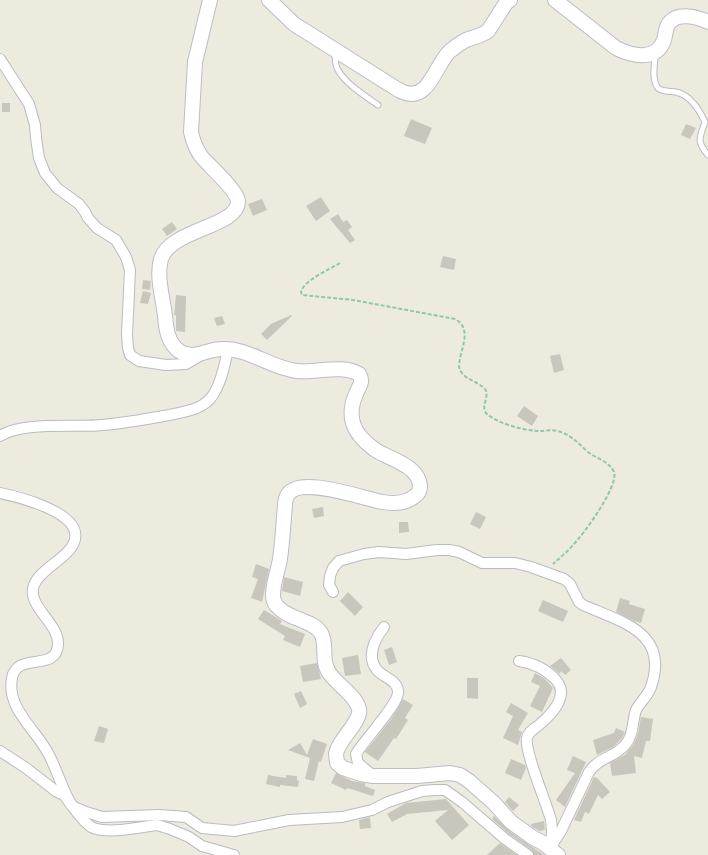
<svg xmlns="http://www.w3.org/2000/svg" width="708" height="855" viewBox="0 0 708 855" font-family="'IBM Plex Sans',sans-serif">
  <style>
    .building { fill: #c9c7bd }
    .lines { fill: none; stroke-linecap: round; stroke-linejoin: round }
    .lane-casing { stroke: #b9bbc1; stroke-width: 7 }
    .street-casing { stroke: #b9bbc1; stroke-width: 12 }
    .secondary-casing { stroke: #bbbdc6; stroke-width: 16 }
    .path { stroke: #91c7a9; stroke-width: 2; stroke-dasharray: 4 2; stroke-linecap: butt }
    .lane { stroke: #fff; stroke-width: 5 }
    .street { stroke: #fff; stroke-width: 10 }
    .secondary { stroke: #fff; stroke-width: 14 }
  </style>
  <rect width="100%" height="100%" fill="#ecebde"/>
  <g class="building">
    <rect x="2" y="103" width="8" height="9"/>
    <path d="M411,119L432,128L425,144L404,136Z"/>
    <path d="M686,124L696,128L690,139L681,135Z"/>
    <path d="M321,197L330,211L316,221L306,206Z"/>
    <path d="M262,199L267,210L253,216L248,204Z"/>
    <path d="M338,214L343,222L347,220L352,227L348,230L355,240L350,243L330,219Z"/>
    <path d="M172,222L177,229L167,236L162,229Z"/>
    <path d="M443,256L456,259L454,270L440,267Z"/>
    <path d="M143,280L151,281L150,290L142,289Z"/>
    <path d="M143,291L151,293L148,304L140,303Z"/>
    <path d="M176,295L186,296L185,332L176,331V315H174Z"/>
    <path d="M291,315L292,316L267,340L261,334L271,324Z"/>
    <path d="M222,316L225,324L217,326L214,318Z"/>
    <path d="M560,354L564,370L554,373L550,356Z"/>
    <path d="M524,406L538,416L532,426L517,416Z"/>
    <path d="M323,507L324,516L314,518L312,509Z"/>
    <path d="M476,512L486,517L480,529L470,524Z"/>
    <path d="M399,522H408L409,532L399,533Z"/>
    <path d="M256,564L269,569L262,602L251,598L258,579L252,577Z"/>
    <path d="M284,577L303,582L300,596L282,591Z"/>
    <path d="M348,592L363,607L355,616L340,601Z"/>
    <path d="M620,598L630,601L629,604L645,609L641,623L634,621L616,612Z"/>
    <path d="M543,600L568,611L563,622L538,611Z"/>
    <path d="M264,610L282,621L280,624L305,634L300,647L283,640L285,636L258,619Z"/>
    <path d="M392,647L397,662L389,665L384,650Z"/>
    <path d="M358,655L361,674L345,676L342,658Z"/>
    <path d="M561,658L571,670L565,675L561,671L560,674L550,666Z"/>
    <path d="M317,663L321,679L303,682L300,666Z"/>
    <path d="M535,673L544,678L553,688L542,712L530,706L540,686L531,682Z"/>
    <path d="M467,678H478V699L467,698Z"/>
    <path d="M301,691L307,704L300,708L294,694Z"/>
    <path d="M403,699L413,705L405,718L408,720L396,739L394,738L378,761L365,752L392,718Z"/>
    <path d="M511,703L528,713L518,730L522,732L518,745L503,738L513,716L506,712Z"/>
    <path d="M641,717L653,719L650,741H646L642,758L634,756L636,773L612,776L610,763L625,755L633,745L638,734Z"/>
    <path d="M99,726L108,729L104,743L94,741Z"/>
    <path d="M616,728L625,732L622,738L613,747L597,755L593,740L614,733Z"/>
    <path d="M313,739L327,744L321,762L319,761L314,781L305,779L310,758L288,750L300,743L307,755Z"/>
    <path d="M573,756L586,762L565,807L556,800L575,773L567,770Z"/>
    <path d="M511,759L525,765L526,768L521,780L505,773Z"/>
    <path d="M336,773L352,781L365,783V786L375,790L373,796L347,788L346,790L331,783Z"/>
    <path d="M268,775L286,778V775L297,776V780L299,781L298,787L280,785V787L266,784Z"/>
    <path d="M594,777L597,778L610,792L602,799L598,795L589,814L585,812L581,822L574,820Z"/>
    <path d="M509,797L519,805L513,811L505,802Z"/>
    <path d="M446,799L469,825L452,840L435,821L448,810L407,814L392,822L387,814L406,803Z"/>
    <path d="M494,816L512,833L544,855H534L532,850L509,834L492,819Z"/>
    <path d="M370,817L371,828L360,829L359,820Z"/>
    <path d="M544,821L545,830L540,831L532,827L531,824Z"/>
    <path d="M500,843L501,844L517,855H487Z"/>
  </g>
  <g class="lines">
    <defs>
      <g id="lane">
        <path d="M335,52C335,57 335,63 337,68C343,82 365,96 378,105"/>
        <path d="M655,54C655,64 651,79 658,88C662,92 670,91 676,92C690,95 699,109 705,122C700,137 696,141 708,155"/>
      </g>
      <g id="street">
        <path d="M0,59L29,104L35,125L36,138L39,158L45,173L57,188L79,204L85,212L88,218L97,228L116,240L126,257L130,270L127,334L128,348L130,355L139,361L166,365L186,364L201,355"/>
        <path d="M0,436C24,421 74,428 103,425C125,423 147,419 169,415C183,412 199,410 209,400C220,389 225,364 228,349"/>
        <path d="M0,493C19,497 70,510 75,532C80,554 41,566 34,585C26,606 59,623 58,644C57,673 17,651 12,678C6,709 37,730 49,755C60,776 64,798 80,816C83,820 87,824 91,827C108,835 139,827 157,825L170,829L189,837L202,846L234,855"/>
        <path d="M333,592L329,585L330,576L333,568L339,561L364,554L379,552L406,554L437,550H449L459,552L482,563H515L531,567L564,579L570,584L579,602L583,605C621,622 670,632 651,687C648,696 640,702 636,710C632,722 634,735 625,745C614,758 599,757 589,772L561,831L550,848"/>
        <path d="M519,661C533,663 546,669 556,680C570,696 551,715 539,725C534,729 528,732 527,738C524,751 547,804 551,820L552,830L551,846"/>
        <path d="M0,751L26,768L57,792L64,795L72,806L86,812L102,817L159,815L186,817L202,828L234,831L289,820L342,817L372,810L388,802L422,791L435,790H445L462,802L505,839L528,855"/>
        <path d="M372,775L358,763L356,754C364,740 397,706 398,693C399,681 385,678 378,671C365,657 375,639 384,627"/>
      </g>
      <g id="secondary">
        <path d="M210,0L195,62L191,132C193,141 196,149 201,156C209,166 237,190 238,201C239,227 170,229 161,259C156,276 163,298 165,316C166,329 168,343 179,351C194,361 206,349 222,349C249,348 270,368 297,371C317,373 342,364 359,374C364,382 359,386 356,394C352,402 350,414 353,423C356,434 366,443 374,449C388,459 419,465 420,486C420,491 418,494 415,496C405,504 394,504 383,502C364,499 297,474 287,496C284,502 285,510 284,517C283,531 282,545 280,559C278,571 273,583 273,595C273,601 275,605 279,608C290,620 313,620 321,633C328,645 320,661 330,674C338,685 356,696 359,709C362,721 338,740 336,754C336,757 337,760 337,763L343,768L361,774L373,776H417L450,773L460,775L469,781L494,803L511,822L532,837L543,843L558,855"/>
        <path d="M269,0L294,24L389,84C394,87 398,90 403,92C429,103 436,63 450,51C455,47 460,43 466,40C474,37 481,36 488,31L506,3L510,0"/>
        <path d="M555,0L616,48C632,56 656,62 664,40C666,34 665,27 670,22C679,12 697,17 708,22"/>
      </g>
    </defs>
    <use href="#lane" class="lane-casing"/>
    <use href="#street" class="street-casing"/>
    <use href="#secondary" class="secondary-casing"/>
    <path class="path" d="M340,263C330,269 303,281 301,292L302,295L353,300L455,319C474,329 459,351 459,367C462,379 475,380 484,388C492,395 478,408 488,415C500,424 523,430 537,431C545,431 554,429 561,432C572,436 579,444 588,452C597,459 609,461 614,472C619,486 583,535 573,545C567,552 560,558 553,564"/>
    <use href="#lane" class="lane"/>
    <use href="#street" class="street"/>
    <use href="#secondary" class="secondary"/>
  </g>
</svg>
